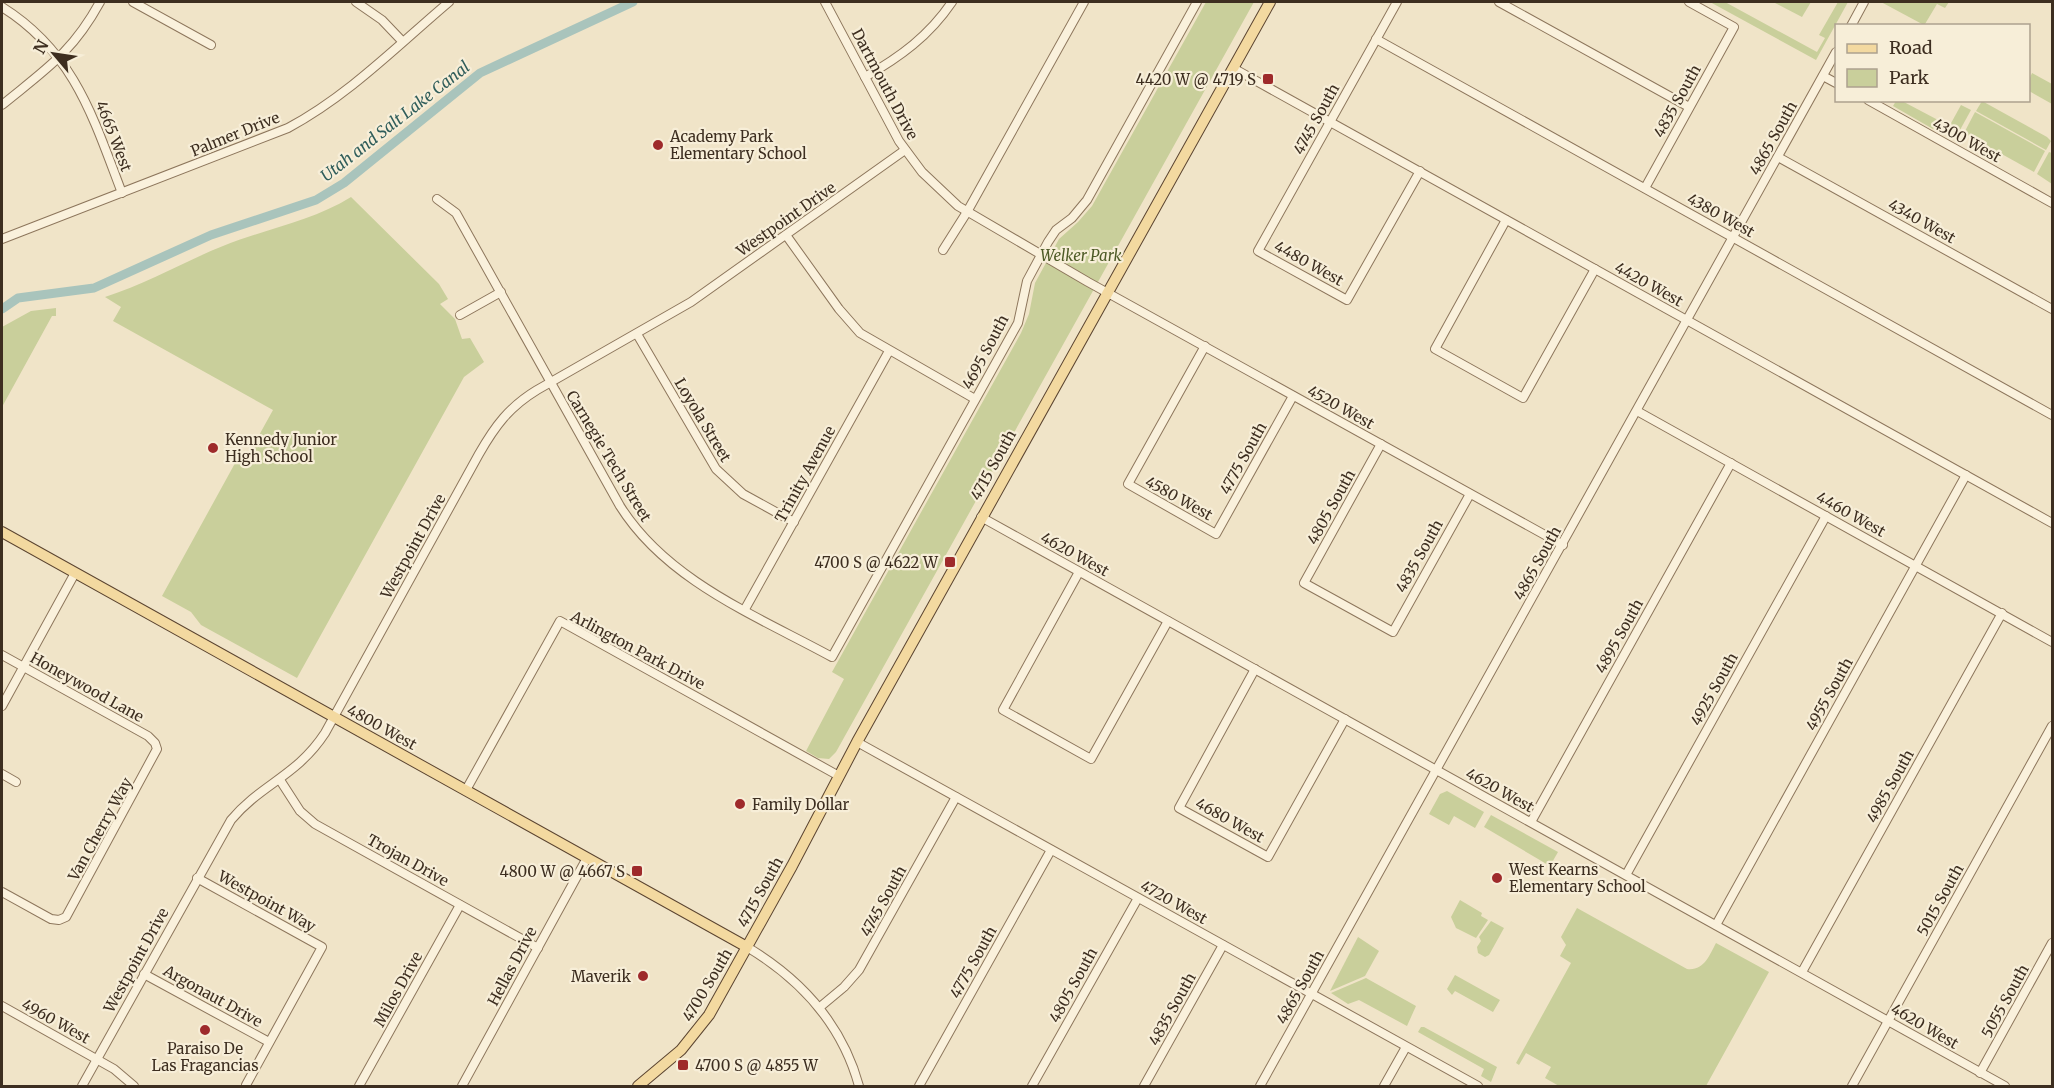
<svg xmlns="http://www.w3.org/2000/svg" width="2054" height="1088" viewBox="0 0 2054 1088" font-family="Merriweather,serif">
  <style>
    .green { fill: #c9cf9b }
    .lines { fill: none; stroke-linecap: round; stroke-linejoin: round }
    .canal { stroke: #a9c4bc; stroke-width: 9 }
    .minor-casing { stroke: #8d765c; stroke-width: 10 }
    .major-casing { stroke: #5b4430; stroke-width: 12 }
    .minor { stroke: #faf1dc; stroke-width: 8 }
    .major { stroke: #f3d9a0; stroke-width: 10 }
    .poi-dot { fill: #9e2a2b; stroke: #f7eed8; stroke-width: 2 }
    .labels { text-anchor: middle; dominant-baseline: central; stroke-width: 4.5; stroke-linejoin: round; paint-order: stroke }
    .poi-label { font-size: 15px; fill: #3d2e20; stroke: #f7eed8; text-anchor: start }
    .street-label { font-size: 15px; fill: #3d2e20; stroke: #f7eed8 }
    .park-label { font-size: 15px; font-style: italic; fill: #4d5a26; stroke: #f7eed8 }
    .water-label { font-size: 16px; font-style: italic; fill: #2f5d5a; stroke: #f7eed8 }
  </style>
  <rect width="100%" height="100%" fill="#f0e4c8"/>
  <g class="green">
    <path d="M1206,2H1254L836,752L829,759L818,758L806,751L844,679L832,672L1021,333L1029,314L1035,283L1059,239L1078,222L1092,206Z"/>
    <path d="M1710,2H1725L1817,52L1825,38L1819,35L1838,2H1848L1816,60Z"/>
    <path d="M1773,2H1811L1802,17Z"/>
    <path d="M1881,2H1949L1945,8L1937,4L1925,24H1922Z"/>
    <path d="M2032,73L2052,84V104L2029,91V80Z"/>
    <path d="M1896,101H1902L1938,120L1933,129L1893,106Z"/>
    <path d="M1982,101L2047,137L2051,141L2046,150L1976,111Z"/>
    <path d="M1961,105L1971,110L1960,130L1950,125Z"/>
    <path d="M1975,112L2045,151L2034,172L1964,133Z"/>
    <path d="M2049,152L2052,153V184L2037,174Z"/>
    <path d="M351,197L439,284L448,299L440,304L455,319L462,339L470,338L484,362L464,377L297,678L201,625L191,612L162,596L239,456L247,457L273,410L113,321L121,307L105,297C146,284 183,262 223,246C265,229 313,221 351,197Z"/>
    <path d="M56,308V316H52L2,407V327L31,311Z"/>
    <path d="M1447,791L1484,812L1475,828L1454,816L1449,825L1429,814L1440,794Z"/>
    <path d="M1491,815L1558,852L1550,866L1484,827Z"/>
    <path d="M1460,900L1482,913L1481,916L1488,920L1476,938L1456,928L1451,917Z"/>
    <path d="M1577,908L1687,969C1704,971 1709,956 1716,943L1769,972L1706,1086H1559L1545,1078L1551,1067L1526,1053L1519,1065L1516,1063L1571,963L1560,956L1566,945L1561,937Z"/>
    <path d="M1491,921L1504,928L1489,955L1485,957L1478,953L1477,947L1481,941L1479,937Z"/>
    <path d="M1358,937L1379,951L1365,976L1330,991Z"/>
    <path d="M1455,975L1500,1000L1493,1012L1455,991L1452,995L1447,989Z"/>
    <path d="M1366,978L1416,1006L1407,1026L1359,1000L1348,1004L1331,993Z"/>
    <path d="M1421,1027H1424L1497,1067L1491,1082L1481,1076L1484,1069L1418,1032Z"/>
  </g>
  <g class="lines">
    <path class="canal" d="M2,309L18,298L94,288L211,235L316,200L344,183L480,73L633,2"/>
    <defs>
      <g id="minor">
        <path d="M133,2L211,45"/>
        <path d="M356,2L382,20L402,41"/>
        <path d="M825,2L899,141L922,172L958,206L1088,282L1563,545"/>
        <path d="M1397,2L1258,251L1347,300L1420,171"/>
        <path d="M1499,2L1689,107"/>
        <path d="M2,7C74,52 93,117 122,193"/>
        <path d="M1851,26L1864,2"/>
        <path d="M1376,39L2052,415"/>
        <path d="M1233,68L2052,523"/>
        <path d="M1823,76L1836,83"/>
        <path d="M865,77C900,57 929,36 952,2"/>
        <path d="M1868,100L2052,203"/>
        <path d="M2,105C46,69 72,53 100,2"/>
        <path d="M1778,157L2052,309"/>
        <path d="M1645,188L1734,27L1689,2"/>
        <path d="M437,199L456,213L620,506C667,581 757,616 832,657L1018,323L1027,281L1048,242L1056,230L1072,218L1087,200L1197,2"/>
        <path d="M1506,220L1435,349L1523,398L1595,269"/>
        <path d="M786,235L839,309L860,333L975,399"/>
        <path d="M2,239L288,128C348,96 397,46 449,2"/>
        <path d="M943,250L967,212L1084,2"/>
        <path d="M460,315L501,292"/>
        <path d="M637,334L716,469L743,494L794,522"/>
        <path d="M1205,346L1128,484L1216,534L1293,396"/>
        <path d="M1637,411L2052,642"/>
        <path d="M1381,444L1304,583L1393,632L1470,494"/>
        <path d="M981,517L2005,1086"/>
        <path d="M1079,572L1003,710L1091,759L1168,621"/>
        <path d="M745,609L889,351"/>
        <path d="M2,655L148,736L155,743L157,749L66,917L59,920L51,919L2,892"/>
        <path d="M1255,669L1179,808L1268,857L1345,719"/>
        <path d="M2,706L75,573"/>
        <path d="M857,742L1478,1086"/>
        <path d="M2,774L16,782"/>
        <path d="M280,780L300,811L315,824L538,948"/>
        <path d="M466,790L560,621L839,776"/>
        <path d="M1531,822L1731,463"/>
        <path d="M1626,875L1826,516"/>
        <path d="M197,878L322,947L246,1085"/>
        <path d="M1716,925L1966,475"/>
        <path d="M747,947C802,980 842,1024 859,1086"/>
        <path d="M1802,972L2002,613"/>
        <path d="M144,974L269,1042"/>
        <path d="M2,1006L114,1069L134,1086"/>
        <path d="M820,1007L844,987L859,970L956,797"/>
        <path d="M1980,1073L2052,943"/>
        <path d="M82,1086L231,820C261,784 297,776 325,733L479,454C495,426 509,407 537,390L691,302L905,150"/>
        <path d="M359,1086L460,905"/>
        <path d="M462,1086L587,858"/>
        <path d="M919,1086L1051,850"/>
        <path d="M1032,1086L1138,898"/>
        <path d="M1144,1086L1223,945"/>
        <path d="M1260,1086L1836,52"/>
        <path d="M1384,1086L1406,1047"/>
        <path d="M1852,1086L2052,726"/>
      </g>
      <g id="major">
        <path d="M2,532L747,947"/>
        <path d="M638,1086L681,1050L709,1015L792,866L857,742L1270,2"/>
      </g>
    </defs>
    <use href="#minor" class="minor-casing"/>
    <use href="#major" class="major-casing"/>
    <use href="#minor" class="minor"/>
    <use href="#major" class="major"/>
  </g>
  <g class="poi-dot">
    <rect x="1262" y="73" width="12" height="12" rx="3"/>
    <circle cx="658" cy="145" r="6"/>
    <circle cx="213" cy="448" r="6"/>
    <rect x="944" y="556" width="12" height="12" rx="3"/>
    <circle cx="740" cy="804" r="6"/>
    <rect x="631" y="865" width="12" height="12" rx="3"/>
    <circle cx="1497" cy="878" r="6"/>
    <circle cx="643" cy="976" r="6"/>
    <circle cx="205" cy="1030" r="6"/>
    <rect x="677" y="1059" width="12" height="12" rx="3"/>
  </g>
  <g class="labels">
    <g class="poi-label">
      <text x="1256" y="79" text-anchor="end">4420 W @ 4719 S</text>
      <text x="670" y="136">Academy Park<tspan x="670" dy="17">Elementary School</tspan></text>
      <text x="225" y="439">Kennedy Junior<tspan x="225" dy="17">High School</tspan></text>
      <text x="938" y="562" text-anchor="end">4700 S @ 4622 W</text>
      <text x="752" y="804">Family Dollar</text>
      <text x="1509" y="869">West Kearns<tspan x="1509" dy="17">Elementary School</tspan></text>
      <text x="625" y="871" text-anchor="end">4800 W @ 4667 S</text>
      <text x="631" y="976" text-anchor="end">Maverik</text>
      <text x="205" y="1048" text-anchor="middle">Paraiso De<tspan x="205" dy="17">Las Fragancias</tspan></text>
      <text x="695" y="1065">4700 S @ 4855 W</text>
    </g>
    <g class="street-label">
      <text transform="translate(885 84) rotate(62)">Dartmouth Drive</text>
      <text transform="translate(1677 101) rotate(-61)">4835 South</text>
      <text transform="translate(1316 119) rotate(-61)">4745 South</text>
      <text transform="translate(235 134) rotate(-22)">Palmer Drive</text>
      <text transform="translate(114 136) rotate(69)">4665 West</text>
      <text transform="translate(1773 138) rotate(-61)">4865 South</text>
      <text transform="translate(1967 140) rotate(29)">4300 West</text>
      <text transform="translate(1721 215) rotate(29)">4380 West</text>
      <text transform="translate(786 219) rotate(-35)">Westpoint Drive</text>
      <text transform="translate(1922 221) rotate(29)">4340 West</text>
      <text transform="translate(1309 263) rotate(29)">4480 West</text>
      <text transform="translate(1649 284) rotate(29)">4420 West</text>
      <text transform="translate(985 352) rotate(-62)">4695 South</text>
      <text transform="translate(1341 407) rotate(29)">4520 West</text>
      <text transform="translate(703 420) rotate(59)">Loyola Street</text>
      <text transform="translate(609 456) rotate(59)">Carnegie Tech Street</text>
      <text transform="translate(1243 458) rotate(-61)">4775 South</text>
      <text transform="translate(993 465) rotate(-61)">4715 South</text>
      <text transform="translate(805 474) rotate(-61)">Trinity Avenue</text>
      <text transform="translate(1179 498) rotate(29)">4580 West</text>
      <text transform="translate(1331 507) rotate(-61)">4805 South</text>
      <text transform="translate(1851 514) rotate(29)">4460 West</text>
      <text transform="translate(413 546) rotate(-61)">Westpoint Drive</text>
      <text transform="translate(1075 554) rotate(29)">4620 West</text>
      <text transform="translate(1419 556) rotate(-61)">4835 South</text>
      <text transform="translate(1537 563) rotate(-61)">4865 South</text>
      <text transform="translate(1619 636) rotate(-61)">4895 South</text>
      <text transform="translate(638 650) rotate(28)">Arlington Park Drive</text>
      <text transform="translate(87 687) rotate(29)">Honeywood Lane</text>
      <text transform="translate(1714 689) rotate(-61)">4925 South</text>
      <text transform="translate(1829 694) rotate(-61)">4955 South</text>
      <text transform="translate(382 727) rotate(29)">4800 West</text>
      <text transform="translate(1890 786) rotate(-61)">4985 South</text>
      <text transform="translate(1500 790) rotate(29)">4620 West</text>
      <text transform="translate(1230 820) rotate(29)">4680 West</text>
      <text transform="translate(100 829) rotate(-61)">Van Cherry Way</text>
      <text transform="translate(408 860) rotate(29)">Trojan Drive</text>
      <text transform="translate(760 892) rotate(-61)">4715 South</text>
      <text transform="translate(1940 900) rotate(-61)">5015 South</text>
      <text transform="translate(267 901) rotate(29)">Westpoint Way</text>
      <text transform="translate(883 901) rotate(-61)">4745 South</text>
      <text transform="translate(1174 902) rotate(29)">4720 West</text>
      <text transform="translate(136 960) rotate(-61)">Westpoint Drive</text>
      <text transform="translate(973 962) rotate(-61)">4775 South</text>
      <text transform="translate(512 966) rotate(-62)">Hellas Drive</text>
      <text transform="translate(707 985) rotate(-59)">4700 South</text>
      <text transform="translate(1073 985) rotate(-61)">4805 South</text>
      <text transform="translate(1300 987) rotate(-61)">4865 South</text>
      <text transform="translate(398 989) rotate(-61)">Milos Drive</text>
      <text transform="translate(213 996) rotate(29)">Argonaut Drive</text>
      <text transform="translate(2005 1001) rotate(-61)">5055 South</text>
      <text transform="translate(1172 1009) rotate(-61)">4835 South</text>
      <text transform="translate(56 1021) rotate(29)">4960 West</text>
      <text transform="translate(1925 1026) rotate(30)">4620 West</text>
    </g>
    <g class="park-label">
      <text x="1081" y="255">Welker Park</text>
    </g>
    <g class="water-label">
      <text transform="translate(395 121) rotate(-38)">Utah and Salt Lake Canal</text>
    </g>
  </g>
  <rect width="2054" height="1088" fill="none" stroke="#3d2e20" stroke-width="6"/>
  <rect x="1835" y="24" width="195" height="78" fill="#f7eed8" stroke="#ada18e" stroke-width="1.5"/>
  <rect x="1847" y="44" width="30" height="9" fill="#f3d9a0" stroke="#ada18e" stroke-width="1.5"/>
  <text x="1889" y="54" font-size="18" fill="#3d2e20">Road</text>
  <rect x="1847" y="69" width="30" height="18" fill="#c9cf9b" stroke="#ada18e" stroke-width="1.5"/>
  <text x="1889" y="84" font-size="18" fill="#3d2e20">Park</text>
  <g transform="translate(54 54) rotate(299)" stroke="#f7eed8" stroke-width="4.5" paint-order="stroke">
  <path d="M0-4.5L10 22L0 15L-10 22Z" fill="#3d2e20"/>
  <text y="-9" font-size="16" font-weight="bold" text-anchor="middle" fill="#3d2e20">N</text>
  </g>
</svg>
